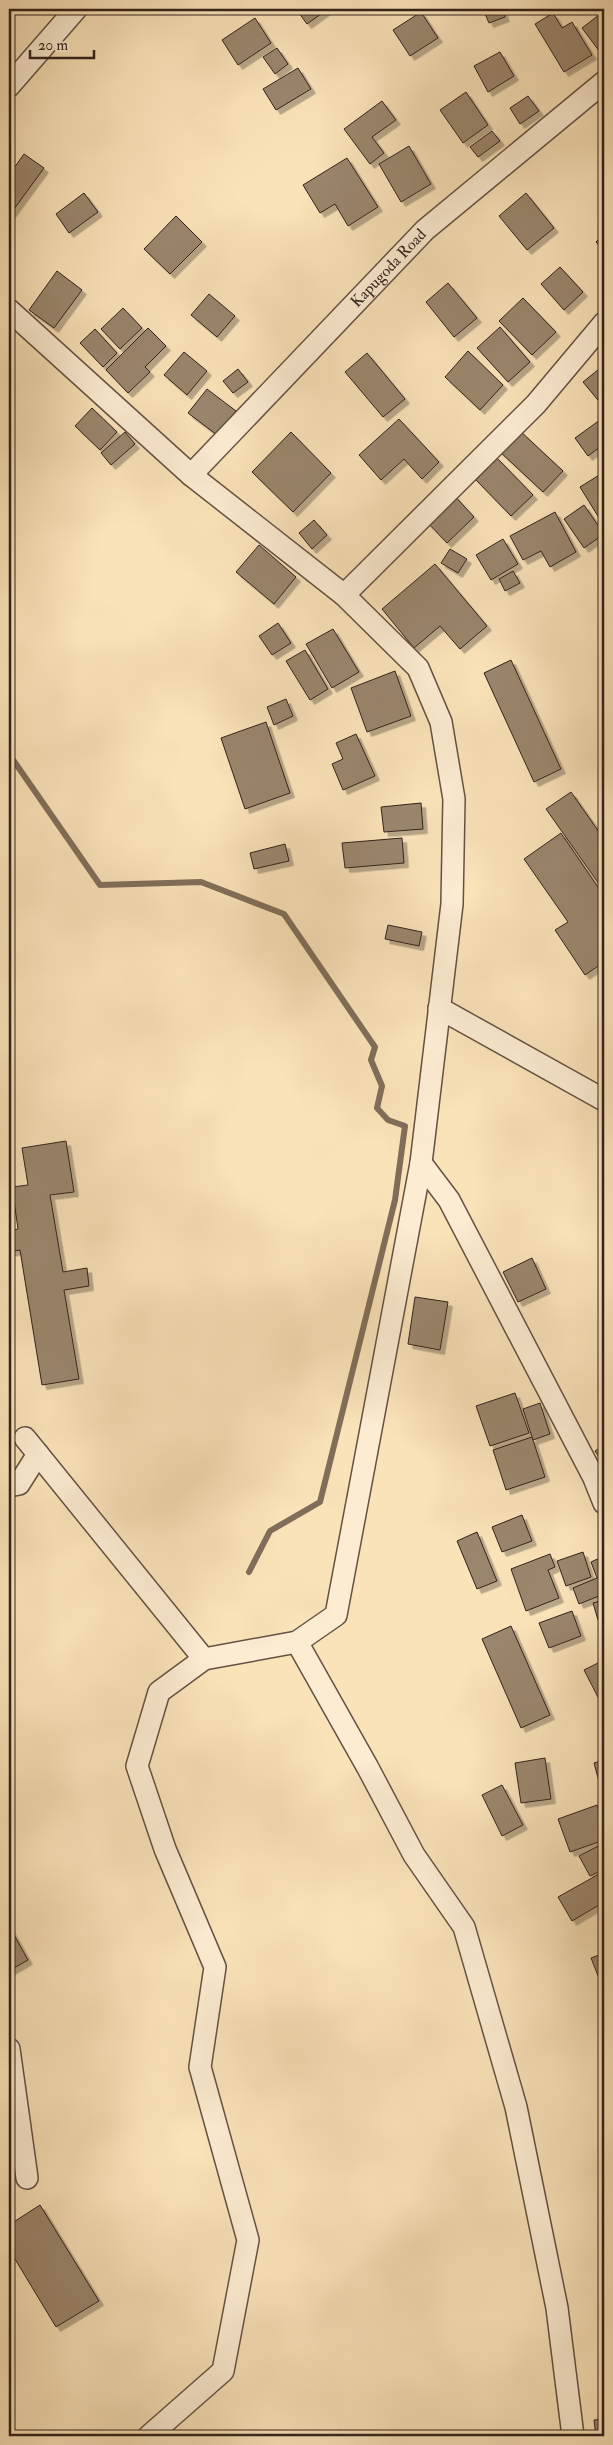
<svg xmlns="http://www.w3.org/2000/svg" width="613" height="2445" viewBox="0 0 613 2445" font-family="'IM FELL Double Pica',serif">
  <style>
    .lines { fill: none; stroke-linecap: round; stroke-linejoin: round }
    .stream { stroke: #816e59; stroke-width: 6 }
    .building { fill: #9a866d; stroke: #32221b; filter: url(#shadow) }
    .street-casing { stroke: #645242; stroke-width: 24 }
    .street { stroke: #fcecd2; stroke-width: 21 }
    .labels { text-anchor: middle; dominant-baseline: central; stroke-width: 5; stroke-linejoin: round; paint-order: stroke }
    .street-label { font-size: 16px; fill: #32221b; stroke: #fcecd2 }
  </style>
  <defs>
    <filter id="shadow"><feDropShadow dx="4.5" dy="4.5" stdDeviation="0" flood-color="#0004"/></filter>
  </defs>
  <rect width="100%" height="100%" fill="#fae2b9"/>
  <filter id="stains"><feTurbulence type="fractalNoise" baseFrequency=".004" numOctaves="4"/><feColorMatrix values="0 0 0 0 .2 0 0 0 0 .09 0 0 0 0 .02 0 0 0 .5 -.17"/></filter>
  <radialGradient id="worn" r=".72"><stop offset=".6" stop-color="#630" stop-opacity="0"/><stop offset="1" stop-color="#630" stop-opacity=".3"/></radialGradient>
  <g class="lines">
    <path class="stream" d="M9,754L100,885L201,882L284,914L375,1047L371,1060L382,1086L377,1108L388,1120L405,1126L395,1200L320,1502L270,1531L249,1572"/>
  </g>
  <g class="building">
    <path d="M296,9H328L307,24Z"/>
    <path d="M483,9H502L505,17L489,23Z"/>
    <path d="M604,11V55L603,56L582,28Z"/>
    <path d="M421,12L438,38L410,56L393,30Z"/>
    <path d="M553,13L562,28L572,22L592,55L564,72L535,24Z"/>
    <path d="M255,18L271,43L238,65L222,40Z"/>
    <path d="M277,48L288,64L275,74L263,57Z"/>
    <path d="M500,52L514,76L488,92L474,66Z"/>
    <path d="M298,68L311,89L276,110L263,89Z"/>
    <path d="M466,92L488,125L463,143L440,110Z"/>
    <path d="M528,96L539,111L520,124L510,108Z"/>
    <path d="M382,101L396,120L372,137L384,153L370,164L344,129Z"/>
    <path d="M492,131L500,141L478,157L470,147Z"/>
    <path d="M409,146L431,184L401,202L379,164Z"/>
    <path d="M24,154L44,168L9,216V175Z"/>
    <path d="M347,158L378,207L348,226L335,204L320,213L303,185Z"/>
    <path d="M84,193L98,212L69,233L56,214Z"/>
    <path d="M526,193L554,228L527,250L499,216Z"/>
    <path d="M176,216L202,242L170,274L144,249Z"/>
    <path d="M604,234V251L596,242Z"/>
    <path d="M560,267L583,292L564,310L541,284Z"/>
    <path d="M57,271L82,290L54,328L29,310Z"/>
    <path d="M448,283L477,318L454,337L426,302Z"/>
    <path d="M209,294L235,316L217,337L191,315Z"/>
    <path d="M523,298L556,332L532,355L499,321Z"/>
    <path d="M123,308L142,328L120,349L101,329Z"/>
    <path d="M500,327L530,362L508,382L477,348Z"/>
    <path d="M148,328L166,346L145,367L150,372L128,393L106,370Z"/>
    <path d="M95,329L117,353L103,367L80,343Z"/>
    <path d="M468,351L503,385L480,410L445,377Z"/>
    <path d="M184,352L207,371L187,395L164,375Z"/>
    <path d="M367,353L405,399L383,417L345,372Z"/>
    <path d="M604,365V402L602,405L583,382Z"/>
    <path d="M238,369L248,382L233,393L223,381Z"/>
    <path d="M207,389L236,411L217,435L188,413Z"/>
    <path d="M92,408L117,432L100,450L75,426Z"/>
    <path d="M604,417V444L588,456L575,438Z"/>
    <path d="M399,419L439,462L422,479L404,459L381,480L359,455Z"/>
    <path d="M518,429L563,471L543,492L498,450Z"/>
    <path d="M125,432L135,444L111,465L101,453Z"/>
    <path d="M291,432L331,473L293,512L252,472Z"/>
    <path d="M497,458L533,495L511,516L476,480Z"/>
    <path d="M604,472V526L580,487Z"/>
    <path d="M453,494L474,517L447,543L425,520Z"/>
    <path d="M584,505L604,534L584,548L564,519Z"/>
    <path d="M555,512L576,552L550,567L541,551L523,560L510,536Z"/>
    <path d="M314,520L327,535L312,549L299,533Z"/>
    <path d="M503,539L518,564L491,580L476,555Z"/>
    <path d="M259,545L296,577L274,604L236,572Z"/>
    <path d="M450,549L467,559L458,573L441,563Z"/>
    <path d="M435,564L487,626L460,649L440,626L414,648L382,609Z"/>
    <path d="M513,571L520,583L505,591L499,579Z"/>
    <path d="M278,623L291,643L272,655L259,636Z"/>
    <path d="M333,629L359,672L332,688L306,644Z"/>
    <path d="M305,650L328,689L310,700L286,661Z"/>
    <path d="M511,660L561,769L534,782L484,673Z"/>
    <path d="M395,671L411,716L367,732L351,688Z"/>
    <path d="M286,699L293,716L274,725L267,707Z"/>
    <path d="M266,722L290,793L245,809L221,738Z"/>
    <path d="M356,734L375,776L343,790L332,764L343,759L336,743Z"/>
    <path d="M571,792L604,839V891L546,809Z"/>
    <path d="M421,803L423,829L384,832L381,807Z"/>
    <path d="M561,833L604,896V962L585,975L555,930L568,922L524,859Z"/>
    <path d="M402,838L404,863L345,868L342,843Z"/>
    <path d="M285,844L289,861L254,869L250,853Z"/>
    <path d="M388,925L422,932L419,946L385,939Z"/>
    <path d="M66,1141L74,1192L50,1195L63,1272L87,1268L89,1286L64,1290L79,1379L42,1385L20,1250L9,1252V1231L18,1229L12,1187L28,1185L22,1148Z"/>
    <path d="M532,1258L546,1289L518,1302L503,1272Z"/>
    <path d="M415,1297L448,1302L440,1350L408,1344Z"/>
    <path d="M515,1393L529,1433L490,1446L476,1406Z"/>
    <path d="M540,1403L550,1434L533,1440L523,1409Z"/>
    <path d="M532,1437L545,1477L506,1490L493,1450Z"/>
    <path d="M604,1445V1464L595,1451Z"/>
    <path d="M522,1515L532,1541L502,1552L492,1527Z"/>
    <path d="M477,1532L497,1581L477,1589L457,1541Z"/>
    <path d="M583,1552L591,1577L566,1586L557,1561Z"/>
    <path d="M550,1554L555,1567L548,1570L559,1598L526,1611L511,1569Z"/>
    <path d="M604,1556V1594L579,1604L573,1588L597,1578L591,1562Z"/>
    <path d="M604,1600V1619L598,1620L593,1603Z"/>
    <path d="M572,1611L581,1636L549,1648L539,1623Z"/>
    <path d="M511,1626L550,1715L521,1728L482,1639Z"/>
    <path d="M604,1660V1702L601,1703L584,1670Z"/>
    <path d="M545,1758L551,1799L521,1803L515,1763Z"/>
    <path d="M604,1760V1788L601,1789L594,1763Z"/>
    <path d="M502,1785L523,1825L502,1836L482,1795Z"/>
    <path d="M597,1805L604,1827V1840L570,1852L558,1819Z"/>
    <path d="M604,1843V1869L590,1876L579,1856Z"/>
    <path d="M599,1874L604,1884V1902L572,1921L558,1897Z"/>
    <path d="M9,1926L28,1960L9,1971Z"/>
    <path d="M604,1953V1991L591,1958Z"/>
    <path d="M40,2205L99,2301L56,2327L9,2249V2225Z"/>
    <path d="M604,2419V2436H596L594,2420Z"/>
    <path d="M341,2430L343,2436H326Z"/>
  </g>
  <g class="lines">
    <defs>
      <g id="street">
        <path d="M9,86L76,9"/>
        <path d="M9,310L191,475L344,595L418,668L441,722L454,799L452,904L421,1163L336,1615L297,1642L204,1659L159,1692L137,1766L165,1849L215,1967L200,2067L248,2240L223,2371L149,2436"/>
        <path id="s1" d="M191,475L425,230L604,82"/>
        <path d="M344,595L536,404L604,323"/>
        <path d="M439,1008L604,1100"/>
        <path d="M421,1163L449,1200L594,1478L604,1503"/>
        <path d="M25,1438L204,1659"/>
        <path d="M9,1486L19,1484L38,1454"/>
        <path d="M297,1642L368,1768L414,1855L464,1927L516,2107L557,2308L573,2436"/>
        <path d="M9,2049L27,2178"/>
      </g>
    </defs>
    <use href="#street" class="street-casing"/>
    <use href="#street" class="street"/>
  </g>
  <g class="labels">
    <g class="street-label">
      <text stroke="none"><textPath href="#s1" startOffset="286">Kapugoda Road</textPath></text>
    </g>
  </g>
  <rect width="613" height="2445" fill="none" stroke="#fae2b9" stroke-width="30"/>
  <rect x="10" y="10" width="593" height="2425" fill="none" stroke="#32221b" stroke-width="2.5"/>
  <rect x="15" y="15" width="583" height="2415" fill="none" stroke="#32221b"/>
  <path d="M30 50v8h64v-8" fill="none" stroke="#32221b" stroke-width="2.5"/>
  <text x="38" y="50" font-size="15" fill="#32221b" stroke="#fcecd2" stroke-width="4" paint-order="stroke">20 m</text>
  <rect width="100%" height="100%" filter="url(#stains)"/>
  <rect width="100%" height="100%" fill="url(#worn)"/>
</svg>
